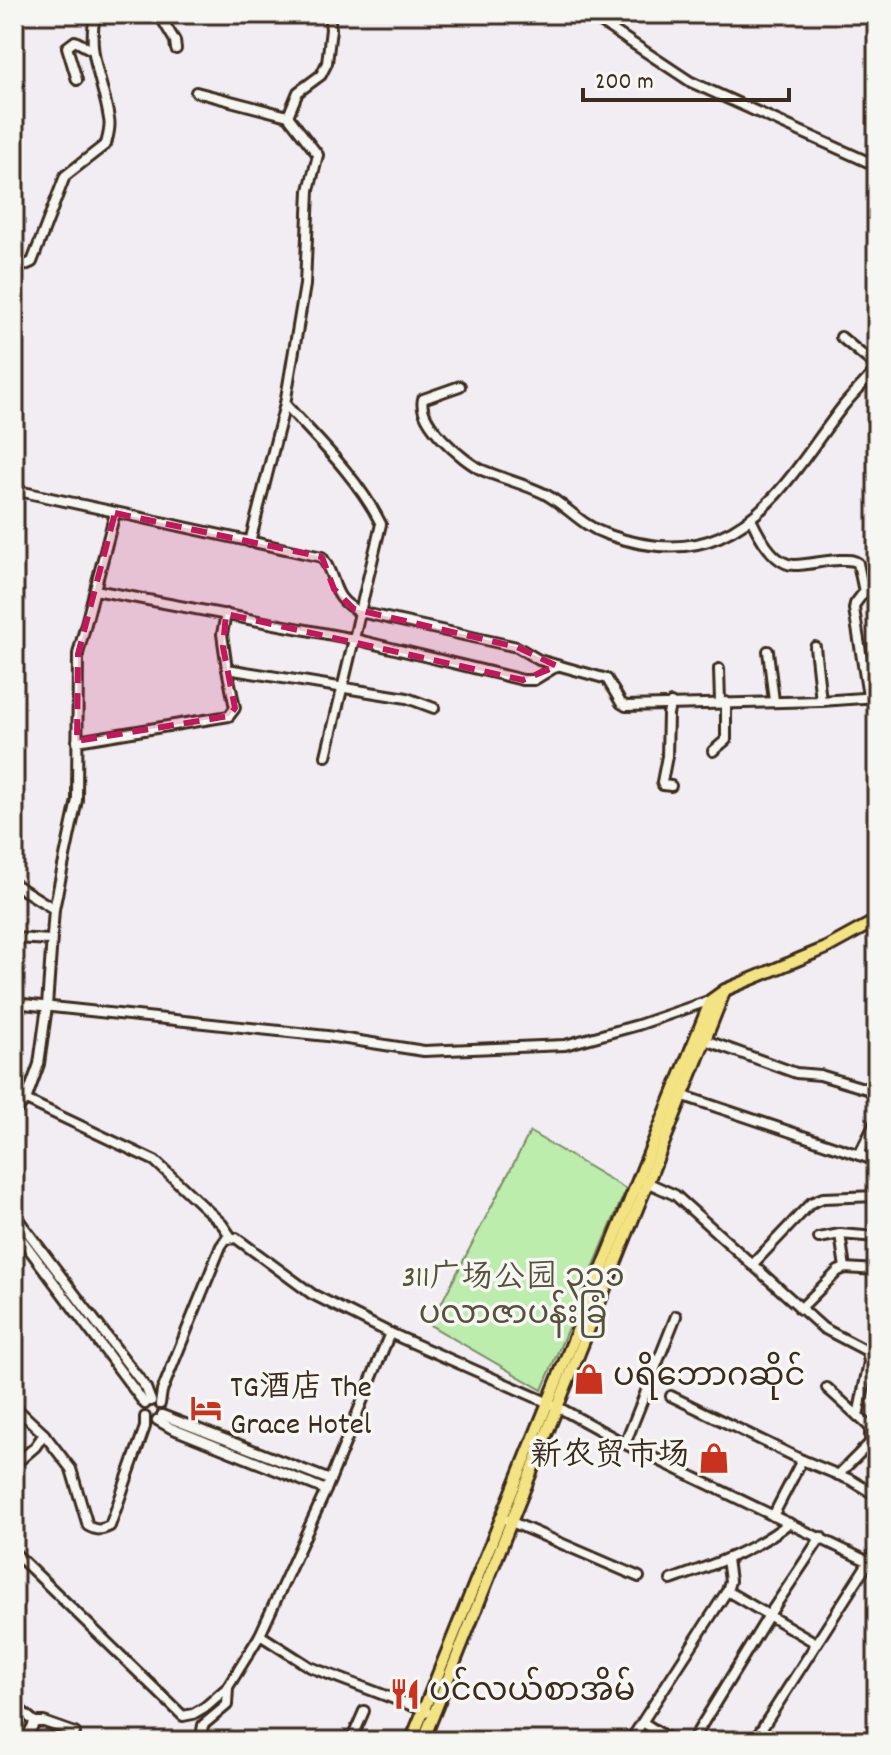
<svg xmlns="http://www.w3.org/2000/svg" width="891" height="1755" viewBox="0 0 891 1755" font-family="Dekko,'LXGW WenKai TC','Noto Sans Myanmar',sans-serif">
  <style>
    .green { fill: #bcedac; stroke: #7c8c65; stroke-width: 2 }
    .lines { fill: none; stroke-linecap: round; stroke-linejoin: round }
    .minor-casing { stroke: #3b2a1e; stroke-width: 14 }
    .major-casing { stroke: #3b2a1e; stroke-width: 16 }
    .minor { stroke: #f6f6f2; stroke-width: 8 }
    .major { stroke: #f4e382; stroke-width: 10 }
    .marked { fill: #c2185b; fill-opacity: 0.2; stroke: #c2185b; stroke-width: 6; stroke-dasharray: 16 10; stroke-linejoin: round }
    .labels { text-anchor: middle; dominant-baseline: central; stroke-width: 7; stroke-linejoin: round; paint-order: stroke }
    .park-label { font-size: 32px; fill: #55513a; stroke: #f6f6f2 }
    .poi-label { font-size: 32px; fill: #3b2a1e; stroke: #f6f6f2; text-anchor: start }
  </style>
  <rect width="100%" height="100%" fill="#f1edf3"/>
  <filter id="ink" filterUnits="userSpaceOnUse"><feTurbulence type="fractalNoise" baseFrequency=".0125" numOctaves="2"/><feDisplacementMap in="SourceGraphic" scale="16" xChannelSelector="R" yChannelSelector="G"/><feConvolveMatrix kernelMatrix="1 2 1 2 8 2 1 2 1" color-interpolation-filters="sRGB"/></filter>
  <g filter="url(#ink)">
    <path class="green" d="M530,1132L626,1189L542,1390L430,1325Z"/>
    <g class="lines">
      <defs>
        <g id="minor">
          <path d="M159,14L175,41L176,49"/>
          <path d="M568,14L573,16L590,15L691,82L877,166"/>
          <path d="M77,80L67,47L75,41L92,50"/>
          <path d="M196,92L288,116L318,155L309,190L305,285L285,404L250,542"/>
          <path d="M288,116L298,92L321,75L327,63L331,29L329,14"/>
          <path d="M14,270L32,262L65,176L106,144C108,136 111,127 109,119C104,83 85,51 96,14"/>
          <path d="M841,337L877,367"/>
          <path d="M460,386L423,399C417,422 463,461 482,470C503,479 525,484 545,494C567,506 582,526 606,534C643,547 683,553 719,537C776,513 807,451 844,405C854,393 866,381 877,369"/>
          <path d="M14,490L322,557C339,581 329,597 360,612L381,524C358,478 319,441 285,404"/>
          <path d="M751,519C758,534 774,565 794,565C809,565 825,560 840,560C848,560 852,559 858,563L864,592L855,604L854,609L868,696"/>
          <path d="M95,590L354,639L360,612L517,647L539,660L607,679L621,703L626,706L821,701L877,697"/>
          <path d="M226,614L222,634L227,669L407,698L434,708"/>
          <path d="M815,647L821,701"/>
          <path d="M768,651L774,701"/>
          <path d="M719,669L720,702"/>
          <path d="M671,703L668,714L667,756L662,782L663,785L671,786"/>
          <path d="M77,741L229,716L235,708L227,669"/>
          <path d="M713,751L726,740V702"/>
          <path d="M326,756L354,639L523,680H534L557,666"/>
          <path d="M14,884L54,909"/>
          <path d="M14,938L51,940"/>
          <path d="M14,1003L327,1036L424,1051L565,1045L638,1025L711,1000"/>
          <path d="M705,1040L796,1073L820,1075L877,1092"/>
          <path d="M684,1096L877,1161"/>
          <path d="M26,1100L155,1161L222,1224L231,1237"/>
          <path d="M14,1113L26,1100L39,1064L47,1006L54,909L77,800L78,654L115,513"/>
          <path d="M859,1155L877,1119"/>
          <path d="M642,1180L675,1195L823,1328L867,1351L869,1362L858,1416"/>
          <path d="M14,1214L146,1388L151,1401"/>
          <path d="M14,1229L145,1404"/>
          <path d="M840,1234L845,1268"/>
          <path d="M819,1238L840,1234L877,1237"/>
          <path d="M752,1265L811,1203L823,1198L877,1196"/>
          <path d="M800,1309L838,1271L845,1268L877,1270"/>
          <path d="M827,1388L870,1427V1443L838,1475"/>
          <path d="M671,1396L802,1460L851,1480L877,1496"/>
          <path d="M160,1404L162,1391L221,1246L226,1239L236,1238L312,1294L390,1333L558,1407L625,1444L869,1562"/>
          <path d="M14,1406L44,1434L35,1447L14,1465"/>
          <path d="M162,1415L330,1480"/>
          <path d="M157,1420L171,1428L326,1490"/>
          <path d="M44,1434L71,1469L88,1526C97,1531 101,1530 110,1526L145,1427V1417"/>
          <path d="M625,1444L676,1316"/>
          <path d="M773,1516L802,1460"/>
          <path d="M507,1520L639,1577"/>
          <path d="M14,1552L183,1716L193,1714L205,1707L228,1687L260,1635L326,1490L390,1333"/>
          <path d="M671,1580C712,1565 754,1551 789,1523"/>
          <path d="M727,1591L816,1643"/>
          <path d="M260,1635L310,1667L426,1711"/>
          <path d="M14,1705L35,1722L24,1741"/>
          <path d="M35,1722H44L75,1733"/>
          <path d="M644,1723L672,1741"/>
          <path d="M207,1741L202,1731L203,1725L227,1705L228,1687"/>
          <path d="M351,1741L364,1711"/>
          <path d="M630,1741L727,1591L730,1581L727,1559"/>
          <path d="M692,1741L769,1615L821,1537"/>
          <path d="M754,1741L877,1549"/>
        </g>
        <g id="major">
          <path d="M411,1741L711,1000L725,990L826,948L877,920"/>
          <path d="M423,1741L725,990"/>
        </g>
      </defs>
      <use href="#minor" class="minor-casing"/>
      <use href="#major" class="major-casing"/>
      <use href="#minor" class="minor"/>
      <use href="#major" class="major"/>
    </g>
  </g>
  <path class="marked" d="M115,513L322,557L334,589L354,609L517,647L557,666L523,680L226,614L223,647L235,708L229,716L77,741L78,654Z"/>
  <defs>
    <symbol id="shop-bare" viewBox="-9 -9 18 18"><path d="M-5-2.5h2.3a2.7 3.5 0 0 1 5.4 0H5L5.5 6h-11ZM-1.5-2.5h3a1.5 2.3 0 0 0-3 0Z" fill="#c8321e" stroke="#f6f6f2" stroke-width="2.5" paint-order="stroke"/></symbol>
    <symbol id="hotel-bare" viewBox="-9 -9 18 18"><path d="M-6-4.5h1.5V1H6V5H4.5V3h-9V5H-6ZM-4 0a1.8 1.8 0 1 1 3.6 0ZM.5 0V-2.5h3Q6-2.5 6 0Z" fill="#c8321e" stroke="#f6f6f2" stroke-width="2.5" paint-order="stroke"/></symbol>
    <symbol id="restaurant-bare" viewBox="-9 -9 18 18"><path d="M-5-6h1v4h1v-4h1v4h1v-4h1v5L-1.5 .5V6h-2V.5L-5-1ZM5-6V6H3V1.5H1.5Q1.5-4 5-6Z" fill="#c8321e" stroke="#f6f6f2" stroke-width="2.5" paint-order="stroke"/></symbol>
  </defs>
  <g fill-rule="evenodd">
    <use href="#shop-bare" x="567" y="1357" width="44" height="44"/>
    <use href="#hotel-bare" x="184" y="1386" width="44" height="44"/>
    <use href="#shop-bare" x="692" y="1436" width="44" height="44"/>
    <use href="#restaurant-bare" x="383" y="1672" width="44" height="44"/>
  </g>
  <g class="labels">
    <g class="park-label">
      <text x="513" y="1280">311广场公园 ၃၁၁<tspan x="513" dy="37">ပလာဇာပန်းခြံ</tspan></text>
    </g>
    <g class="poi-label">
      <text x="613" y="1379">ပရိဘောဂဆိုင်</text>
      <text x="230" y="1390">TG酒店 The<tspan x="230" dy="37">Grace Hotel</tspan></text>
      <text x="690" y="1458" text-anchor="end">新农贸市场</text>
      <text x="429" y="1694">ပင်လယ်စာအိမ်</text>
    </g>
  </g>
  <rect width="891" height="1755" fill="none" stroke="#f6f6f2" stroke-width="48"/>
  <rect x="24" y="24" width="843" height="1707" fill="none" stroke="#3b2a1e" stroke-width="3" filter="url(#ink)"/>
  <path d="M583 88v12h206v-12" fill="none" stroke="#3b2a1e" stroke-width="4"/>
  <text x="595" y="88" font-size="24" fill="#3b2a1e" stroke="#f6f6f2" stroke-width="6" paint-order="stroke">200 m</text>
</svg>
